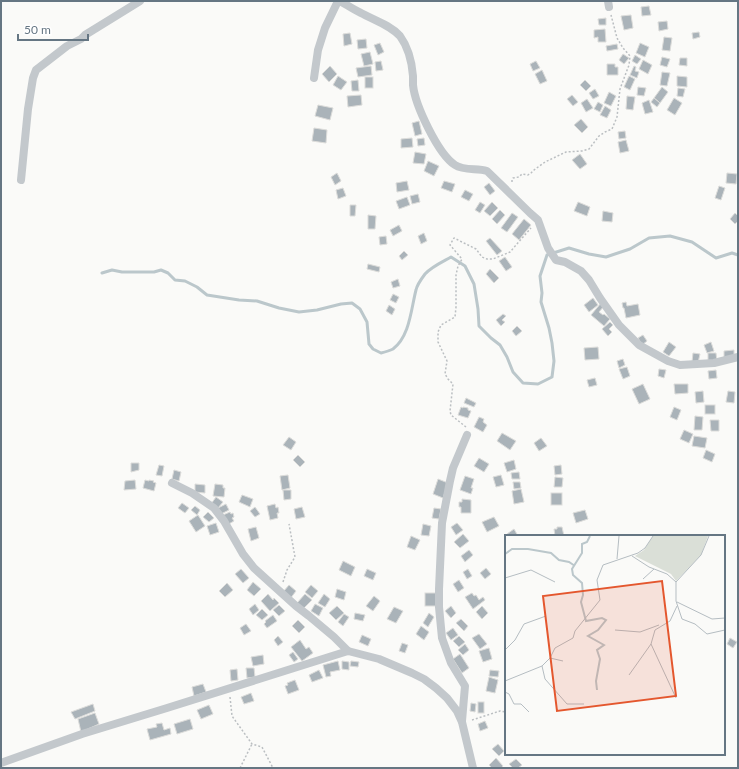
<svg xmlns="http://www.w3.org/2000/svg" width="739" height="769" viewBox="0 0 739 769" font-family="Lato,sans-serif">
  <style>
    .lines { fill: none; stroke-linecap: round; stroke-linejoin: round }
    .stream { stroke: #bbc7cb; stroke-width: 3 }
    .building { fill: #aab3b9; stroke: #dcdcda }
    .path { stroke: #bbbfc2; stroke-width: 1.5; stroke-dasharray: 2 2; stroke-linecap: butt }
    .minor { stroke: #c3c8cc; stroke-width: 8 }
    .inset-river { fill: none; stroke: #bbc7cb; stroke-width: 2 }
    .inset-road { fill: none; stroke: #b5bdc2; stroke-width: 1 }
    .view { fill: #e4572e; fill-opacity: 0.15; stroke: #e4572e; stroke-width: 2 }
    .inset-edge { fill: none; stroke: #657683; stroke-width: 2 }
  </style>
  <rect width="100%" height="100%" fill="#fafaf8"/>
  <g class="lines">
    <path class="stream" d="M102,273L112,270L122,272H154L161,270L168,273L175,280L185,281L197,287L207,295L239,300L257,301L279,308L299,312L317,310L341,304L352,303L360,309L367,322L369,344L373,349L381,353C385,352 389,351 393,349C410,336 411,309 416,290C417,285 422,278 425,274C431,267 442,262 451,257L465,266L474,284L478,309L479,326L491,338L500,345L507,357L513,372L523,383L538,384L552,377L554,361L552,343L549,328L541,302L542,293L540,276L547,255L569,248L589,254L606,257L630,249L649,238L670,236L692,242L716,258L732,253L738,255"/>
  </g>
  <g class="building">
    <path d="M649,6L651,15L642,16L641,7Z"/>
    <path d="M631,15L633,28L624,30L621,16Z"/>
    <path d="M606,18V25H599L598,19Z"/>
    <path d="M667,21L668,29L659,31L658,22Z"/>
    <path d="M605,29L606,42H598V37L594,38V30Z"/>
    <path d="M699,32L700,37L693,39L692,33Z"/>
    <path d="M350,33L352,44L344,46L343,34Z"/>
    <path d="M664,37L672,38L670,51L662,50Z"/>
    <path d="M366,39L367,48L358,49L357,40Z"/>
    <path d="M380,43L384,52L378,55L374,45Z"/>
    <path d="M640,43L649,47L645,57L636,53Z"/>
    <path d="M617,44L618,49L607,51L606,46Z"/>
    <path d="M370,52L373,64L364,66L361,54Z"/>
    <path d="M623,54L629,58L624,64L619,60Z"/>
    <path d="M635,55L641,59L637,64L632,61Z"/>
    <path d="M662,57L670,59L667,67L660,65Z"/>
    <path d="M680,58H687V66L679,65Z"/>
    <path d="M643,60L652,65L648,74L639,69Z"/>
    <path d="M381,61L383,70L376,71L375,62Z"/>
    <path d="M536,61L540,68L533,71L530,64Z"/>
    <path d="M607,64H615V67H618V75H607Z"/>
    <path d="M330,66L337,74L329,82L322,74Z"/>
    <path d="M371,66L372,75L358,77L356,68Z"/>
    <path d="M634,66L636,67L635,71L639,72L637,78L630,75Z"/>
    <path d="M542,70L547,81L540,84L535,74Z"/>
    <path d="M662,72L670,73L667,86L660,85Z"/>
    <path d="M338,76L347,82L341,90L333,85Z"/>
    <path d="M629,76L635,79L630,90L624,87Z"/>
    <path d="M677,76L687,77V87L677,86Z"/>
    <rect x="365" y="77" width="8" height="11"/>
    <path d="M358,80L359,91H352L351,81Z"/>
    <path d="M585,80L591,86L586,91L580,85Z"/>
    <path d="M638,87L646,88L644,96L637,95Z"/>
    <path d="M662,87L668,92L660,103L654,98Z"/>
    <path d="M678,88L685,89L683,97L677,96Z"/>
    <path d="M595,89L599,96L593,99L589,93Z"/>
    <path d="M609,92L616,96L611,106L604,103Z"/>
    <path d="M361,95L362,105L348,107L347,96Z"/>
    <path d="M572,95L578,102L573,106L567,99Z"/>
    <path d="M627,96L635,97L633,110L626,109Z"/>
    <path d="M654,98L660,103L657,107L651,102Z"/>
    <path d="M674,98L682,103L675,115L667,110Z"/>
    <path d="M587,99L593,108L586,112L581,103Z"/>
    <path d="M649,100L653,112L645,114L642,103Z"/>
    <path d="M598,102L603,105L600,112L594,109Z"/>
    <path d="M318,105L333,108L330,120L315,116Z"/>
    <path d="M605,106L611,110L607,118L600,115Z"/>
    <path d="M581,119L588,127L582,133L574,125Z"/>
    <path d="M419,121L422,134L415,136L412,123Z"/>
    <path d="M314,128L327,130L326,143L312,141Z"/>
    <path d="M625,131L626,138L619,139L618,132Z"/>
    <path d="M412,138L413,147L401,148V139Z"/>
    <path d="M424,138L425,145L418,146L417,139Z"/>
    <path d="M626,140L629,151L620,153L618,142Z"/>
    <path d="M415,152L426,154L424,164L413,163Z"/>
    <path d="M580,154L587,164L580,169L572,160Z"/>
    <path d="M428,161L439,166L434,176L424,171Z"/>
    <path d="M337,173L341,181L335,185L331,177Z"/>
    <path d="M727,173L737,174L736,184L726,183Z"/>
    <path d="M407,181L409,190L397,192L396,183Z"/>
    <path d="M444,181L455,184L452,192L441,188Z"/>
    <path d="M489,183L495,191L490,195L484,187Z"/>
    <path d="M719,186L725,188L721,200L715,198Z"/>
    <path d="M343,188L346,196L338,199L336,190Z"/>
    <path d="M465,190L473,194L469,201L461,197Z"/>
    <path d="M418,194L420,202L412,204L410,196Z"/>
    <path d="M407,197L410,205L399,209L396,201Z"/>
    <path d="M480,202L485,205L480,213L475,210Z"/>
    <path d="M492,202L498,208L490,216L484,211Z"/>
    <path d="M578,202L590,207L587,216L574,211Z"/>
    <path d="M350,205H356L355,216H350Z"/>
    <path d="M500,210L505,215L497,224L492,219Z"/>
    <path d="M603,211L613,213L612,222L602,221Z"/>
    <path d="M512,213L518,217L507,232L501,228Z"/>
    <path d="M735,213L738,216V221L735,224L730,219Z"/>
    <path d="M368,215L376,216L375,229H368Z"/>
    <path d="M524,219L531,225L519,240L512,234Z"/>
    <path d="M399,225L402,231L393,236L390,230Z"/>
    <path d="M424,233L427,241L421,244L418,236Z"/>
    <path d="M386,236L387,244L380,245L379,237Z"/>
    <path d="M490,238L502,251L497,255L486,241Z"/>
    <path d="M404,251L408,255L402,260L399,256Z"/>
    <path d="M505,257L512,267L506,271L499,261Z"/>
    <path d="M368,264L380,267L379,272L367,269Z"/>
    <path d="M490,269L499,278L494,283L486,274Z"/>
    <path d="M398,279L400,286L393,288L391,282Z"/>
    <path d="M393,294L399,297L396,303L390,300Z"/>
    <path d="M593,298L598,305L589,312L584,305Z"/>
    <path d="M626,302L627,306L638,304L640,315L626,318L624,308H623L622,303Z"/>
    <path d="M601,303L604,306L599,312L603,315L604,314L610,319L604,326L591,315Z"/>
    <path d="M389,305L395,309L392,315L386,311Z"/>
    <path d="M503,314L506,316L502,320L505,322L501,326L496,320Z"/>
    <path d="M610,322L613,325L609,329L612,332L608,336L602,329Z"/>
    <path d="M517,326L522,331L516,336L512,331Z"/>
    <path d="M643,335L647,341L642,345L638,338Z"/>
    <path d="M669,342L676,347L669,356L663,352Z"/>
    <path d="M711,342L714,351L707,353L704,345Z"/>
    <path d="M598,347L599,359L585,360L584,348Z"/>
    <path d="M734,350V357L724,358V351Z"/>
    <path d="M693,353L700,354L698,363L692,362Z"/>
    <path d="M708,353H716L717,362H708Z"/>
    <path d="M623,359L625,365L619,368L617,361Z"/>
    <path d="M627,367L630,376L623,379L619,369Z"/>
    <path d="M659,369L666,370L664,378L658,376Z"/>
    <path d="M716,370L717,378L709,379L708,371Z"/>
    <path d="M595,378L597,385L589,387L587,380Z"/>
    <path d="M643,384L650,399L639,404L632,389Z"/>
    <path d="M674,384H688V393L675,394Z"/>
    <path d="M703,391L704,402L696,403L695,392Z"/>
    <path d="M728,391L735,392L734,403L726,402Z"/>
    <path d="M466,398L476,403L474,407L464,403Z"/>
    <rect x="705" y="405" width="10" height="9"/>
    <path d="M461,407L463,408V407L468,408V410L471,411L468,418L458,415Z"/>
    <path d="M674,407L681,410L677,420L670,417Z"/>
    <path d="M695,416L703,417L702,430H694Z"/>
    <path d="M479,417L484,419L483,422L487,425L483,432L474,427Z"/>
    <path d="M710,420H719V431H711Z"/>
    <path d="M684,430L693,434L689,443L680,439Z"/>
    <path d="M502,433L516,441L510,450L497,441Z"/>
    <path d="M694,436L707,438L705,448L692,446Z"/>
    <path d="M289,437L296,442L291,450L283,445Z"/>
    <path d="M541,438L547,446L539,451L534,443Z"/>
    <path d="M706,450L715,454L712,462L703,458Z"/>
    <path d="M298,455L305,462L300,467L293,460Z"/>
    <path d="M479,458L489,464L484,472L474,466Z"/>
    <path d="M514,460L516,469L507,472L504,463Z"/>
    <path d="M131,463H139V470L131,472Z"/>
    <path d="M159,465L164,466L162,476L156,475Z"/>
    <path d="M561,465L562,474L555,475L554,466Z"/>
    <path d="M174,470L181,472L179,481L172,479Z"/>
    <path d="M519,472L520,479H512L511,473Z"/>
    <path d="M288,475L290,488L282,490L280,476Z"/>
    <path d="M501,475L504,485L496,487L493,477Z"/>
    <path d="M465,476L474,479L471,488H473L471,494L460,490Z"/>
    <path d="M555,477L563,478L562,487H554Z"/>
    <path d="M438,479L448,483L443,498L433,494Z"/>
    <path d="M135,480L136,489L124,490L125,481Z"/>
    <path d="M145,480L149,481V480L154,481L153,482L156,483L154,491L143,488Z"/>
    <path d="M513,482H520L521,488L514,489Z"/>
    <path d="M195,484L205,485V493L195,492Z"/>
    <path d="M215,484L223,485V488H225L224,497L213,496Z"/>
    <path d="M521,489L524,502L514,504L512,491Z"/>
    <path d="M283,490H291V499L284,500Z"/>
    <rect x="551" y="493" width="11" height="12"/>
    <path d="M242,495L253,499L250,507L239,502Z"/>
    <path d="M216,497L223,502L218,508L211,504Z"/>
    <path d="M462,499L471,500V513H461V507H459V502H462Z"/>
    <path d="M182,503L189,508L185,513L178,508Z"/>
    <path d="M226,504L229,510L221,514L218,508Z"/>
    <path d="M275,504L276,508L278,507L279,513H277L278,518L270,520L267,506Z"/>
    <path d="M195,506L200,510L197,515L191,510Z"/>
    <path d="M255,507L260,514L255,517L250,511Z"/>
    <path d="M302,507L305,517L296,519L294,509Z"/>
    <path d="M434,508L441,509L439,519L432,518Z"/>
    <path d="M585,510L588,519L576,523L573,513Z"/>
    <path d="M208,512L214,518L209,522L203,517Z"/>
    <path d="M230,512L231,514L233,513L234,517L232,518L234,521L227,525L223,515Z"/>
    <path d="M198,515L205,526L196,532L189,521Z"/>
    <path d="M494,517L499,526L487,532L482,522Z"/>
    <path d="M216,523L219,532L210,535L207,526Z"/>
    <path d="M457,523L463,530L456,535L451,527Z"/>
    <path d="M423,524L431,526L429,536L421,535Z"/>
    <path d="M256,527L259,538L251,541L248,529Z"/>
    <path d="M557,527H562L564,536H555L554,529H557Z"/>
    <path d="M514,529L518,536H508L507,534Z"/>
    <path d="M463,534L469,541L460,548L454,542Z"/>
    <path d="M411,536L420,540L415,550L407,547Z"/>
    <path d="M469,550L473,555L465,562L461,556Z"/>
    <path d="M343,561L355,567L351,576L339,570Z"/>
    <path d="M486,568L491,574L485,579L480,573Z"/>
    <path d="M241,569L249,578L243,583L235,574Z"/>
    <path d="M367,569L376,573L373,580L364,576Z"/>
    <path d="M468,569L472,576L467,579L463,572Z"/>
    <path d="M459,580L464,588L458,592L453,584Z"/>
    <path d="M253,582L261,589L254,596L247,590Z"/>
    <path d="M227,583L233,590L225,597L219,591Z"/>
    <path d="M289,585L296,591L290,599L283,592Z"/>
    <path d="M311,585L318,591L312,598L305,592Z"/>
    <path d="M337,589L346,592L344,600L335,597Z"/>
    <rect x="425" y="593" width="11" height="13"/>
    <path d="M472,593L474,596L476,595L479,600L483,597L485,600L473,609L465,597Z"/>
    <path d="M268,594L273,600L274,598L279,603L270,611L261,601Z"/>
    <path d="M305,594L312,600L303,609L297,603Z"/>
    <path d="M324,594L330,599L325,607L318,603Z"/>
    <path d="M374,596L380,601L373,611L366,606Z"/>
    <path d="M255,604L259,610L253,615L249,609Z"/>
    <path d="M315,604L323,608L319,616L311,611Z"/>
    <path d="M279,605L285,611L279,616L273,610Z"/>
    <path d="M337,606L344,613L336,620L329,613Z"/>
    <path d="M451,606L456,613L451,618L445,611Z"/>
    <path d="M482,606L488,613L482,619L476,612Z"/>
    <path d="M394,607L403,611L396,623L387,619Z"/>
    <path d="M262,609L268,615L262,620L256,615Z"/>
    <path d="M355,613L365,615L363,621L354,619Z"/>
    <path d="M429,613L434,617L428,627L423,623Z"/>
    <path d="M344,614L349,617L343,626L338,622Z"/>
    <path d="M273,615L277,621L267,628L264,624L266,622L265,621Z"/>
    <path d="M461,619L468,626L464,631L456,623Z"/>
    <path d="M298,620L305,627L299,633L292,626Z"/>
    <path d="M246,624L251,631L244,635L240,628Z"/>
    <path d="M421,626L429,632L424,640L416,634Z"/>
    <path d="M453,628L458,635L451,640L446,633Z"/>
    <path d="M479,634L487,644L480,649L472,638Z"/>
    <path d="M362,635L371,639L368,646L359,642Z"/>
    <path d="M278,636L283,642L278,646L274,640Z"/>
    <path d="M459,636L465,642L459,647L453,641Z"/>
    <path d="M730,638L737,642L733,648L727,644Z"/>
    <path d="M300,640L306,649L309,647L313,653L302,661L291,647Z"/>
    <path d="M402,643L408,645L405,653L399,651Z"/>
    <path d="M465,644L469,650L463,655L458,650Z"/>
    <path d="M489,648L492,659L483,662L479,651Z"/>
    <path d="M293,652L298,659L294,662L289,655Z"/>
    <path d="M460,654L469,668L462,673L453,659Z"/>
    <path d="M263,655L264,664L253,666L251,657Z"/>
    <path d="M338,661L340,670L330,672L331,676L326,677L323,665Z"/>
    <path d="M342,661L349,662V670L342,669Z"/>
    <path d="M351,661L359,662L358,667L350,666Z"/>
    <path d="M246,668H254L255,677L247,678Z"/>
    <path d="M237,669L238,680L231,681L230,670Z"/>
    <path d="M319,670L323,678L312,682L309,675Z"/>
    <path d="M490,670L499,671L498,677L489,676Z"/>
    <path d="M489,677L498,680L495,693L486,691Z"/>
    <path d="M295,680L299,690L288,694L285,686L288,685L287,683Z"/>
    <path d="M203,684L206,692L194,696L192,687Z"/>
    <path d="M251,693L254,701L244,704L241,697Z"/>
    <rect x="478" y="702" width="6" height="11"/>
    <path d="M471,703L476,704L475,712L470,711Z"/>
    <path d="M93,704L95,711L75,719L71,712Z"/>
    <path d="M209,705L213,714L201,719L197,710Z"/>
    <path d="M95,713L99,724L81,732L78,719Z"/>
    <path d="M190,719L193,729L177,734L174,724Z"/>
    <path d="M485,721L488,728L480,731L478,724Z"/>
    <path d="M162,723L164,730L170,728L171,734L150,740L147,729L157,727L156,724Z"/>
    <path d="M498,744L504,751L499,756L492,749Z"/>
    <path d="M496,758L503,766L501,768H492L489,765Z"/>
    <path d="M516,759L522,765L518,768H513L509,764Z"/>
  </g>
  <g class="lines">
    <g class="path">
      <path d="M512,182V180L513,178L519,177L522,174L528,175L531,173L534,170L545,162L566,152L582,151L589,149L599,136L605,132L612,129L617,117L620,89L629,65L630,56L623,48L617,38L611,15"/>
      <path d="M466,427L451,415L450,411L453,384L448,379L445,374L447,361L438,342V332L441,325L455,317L456,307V275L458,266L462,259L450,245L454,238L476,249L482,257L487,259H493L510,252L531,228"/>
      <path d="M283,582L287,570L295,557L289,524"/>
      <path d="M230,697L232,716L252,744L262,747L273,768"/>
      <path d="M472,720L500,711L506,712"/>
      <path d="M240,768L252,744"/>
    </g>
    <g class="minor">
      <path d="M340,1C347,5 354,10 361,13C374,20 390,25 400,36C408,47 412,63 413,76C413,79 413,82 413,85C415,105 438,154 455,165C464,171 477,168 487,171L530,213L538,220L548,248L556,260L565,262L581,271L589,280L600,298L619,325L639,345L668,361L680,365L714,363L738,357"/>
      <path d="M608,1L609,7"/>
      <path d="M314,78L318,50L325,28L338,1"/>
      <path d="M21,180L28,109L33,78L36,70L67,46L81,39L85,35L140,1"/>
      <path d="M172,483L192,493L214,508L224,521L243,554L254,568L296,606L309,616L334,637L348,651"/>
      <path d="M462,721L465,686L451,663L442,638L439,607V589L442,523L450,481L453,468L467,435"/>
      <path d="M1,763L82,734L167,708L348,651L379,659L412,673L424,679L436,688L447,698L457,711L462,722L473,768"/>
    </g>
  </g>
  <g transform="translate(505 535)">
    <rect width="220" height="220" fill="#fafaf8"/>
    <path d="M148,1H203L196,20L171,46L166,39L130,21L139,15Z" fill="#dadfd7"/>
    <path class="inset-river" d="M85,1L82,7L77,9V18L67,34L68,40L77,48L78,60L76,67L81,86L97,83L101,85L93,95L83,101L99,110L92,115L95,124L91,146L92,155M0,19L7,14H23L46,18L54,25L64,27L70,31"/>
    <path class="inset-road" d="M127,21L144,32L162,39L171,47V66L177,84L190,89L202,99L220,95M112,24L114,1M0,43L26,35L50,47M138,44L149,34M171,47L196,20L204,1M172,67L207,84L220,83M110,95L135,97L154,90M0,115L10,105L19,89L41,81M45,123L58,126M37,131L40,144L62,169H79M124,140L146,109M0,146L37,131L45,123L50,113L68,103L70,96L95,65L92,45L98,30L133,18L140,13L148,1M0,157L4,159L9,169H16L24,177M171,163L146,109L150,95L165,86L172,71"/>
    <path class="view" d="M157,46L171,161L52,176L38,61Z"/>
    <rect width="220" height="220" class="inset-edge"/>
  </g>
  <rect width="739" height="769" fill="none" stroke="#657683" stroke-width="4"/>
  <path d="M18 34v6h70v-6" fill="none" stroke="#657683" stroke-width="2"/>
  <text x="24" y="34" font-size="12" fill="#657683" stroke="#ffffff" stroke-width="3" paint-order="stroke">50 m</text>
</svg>
